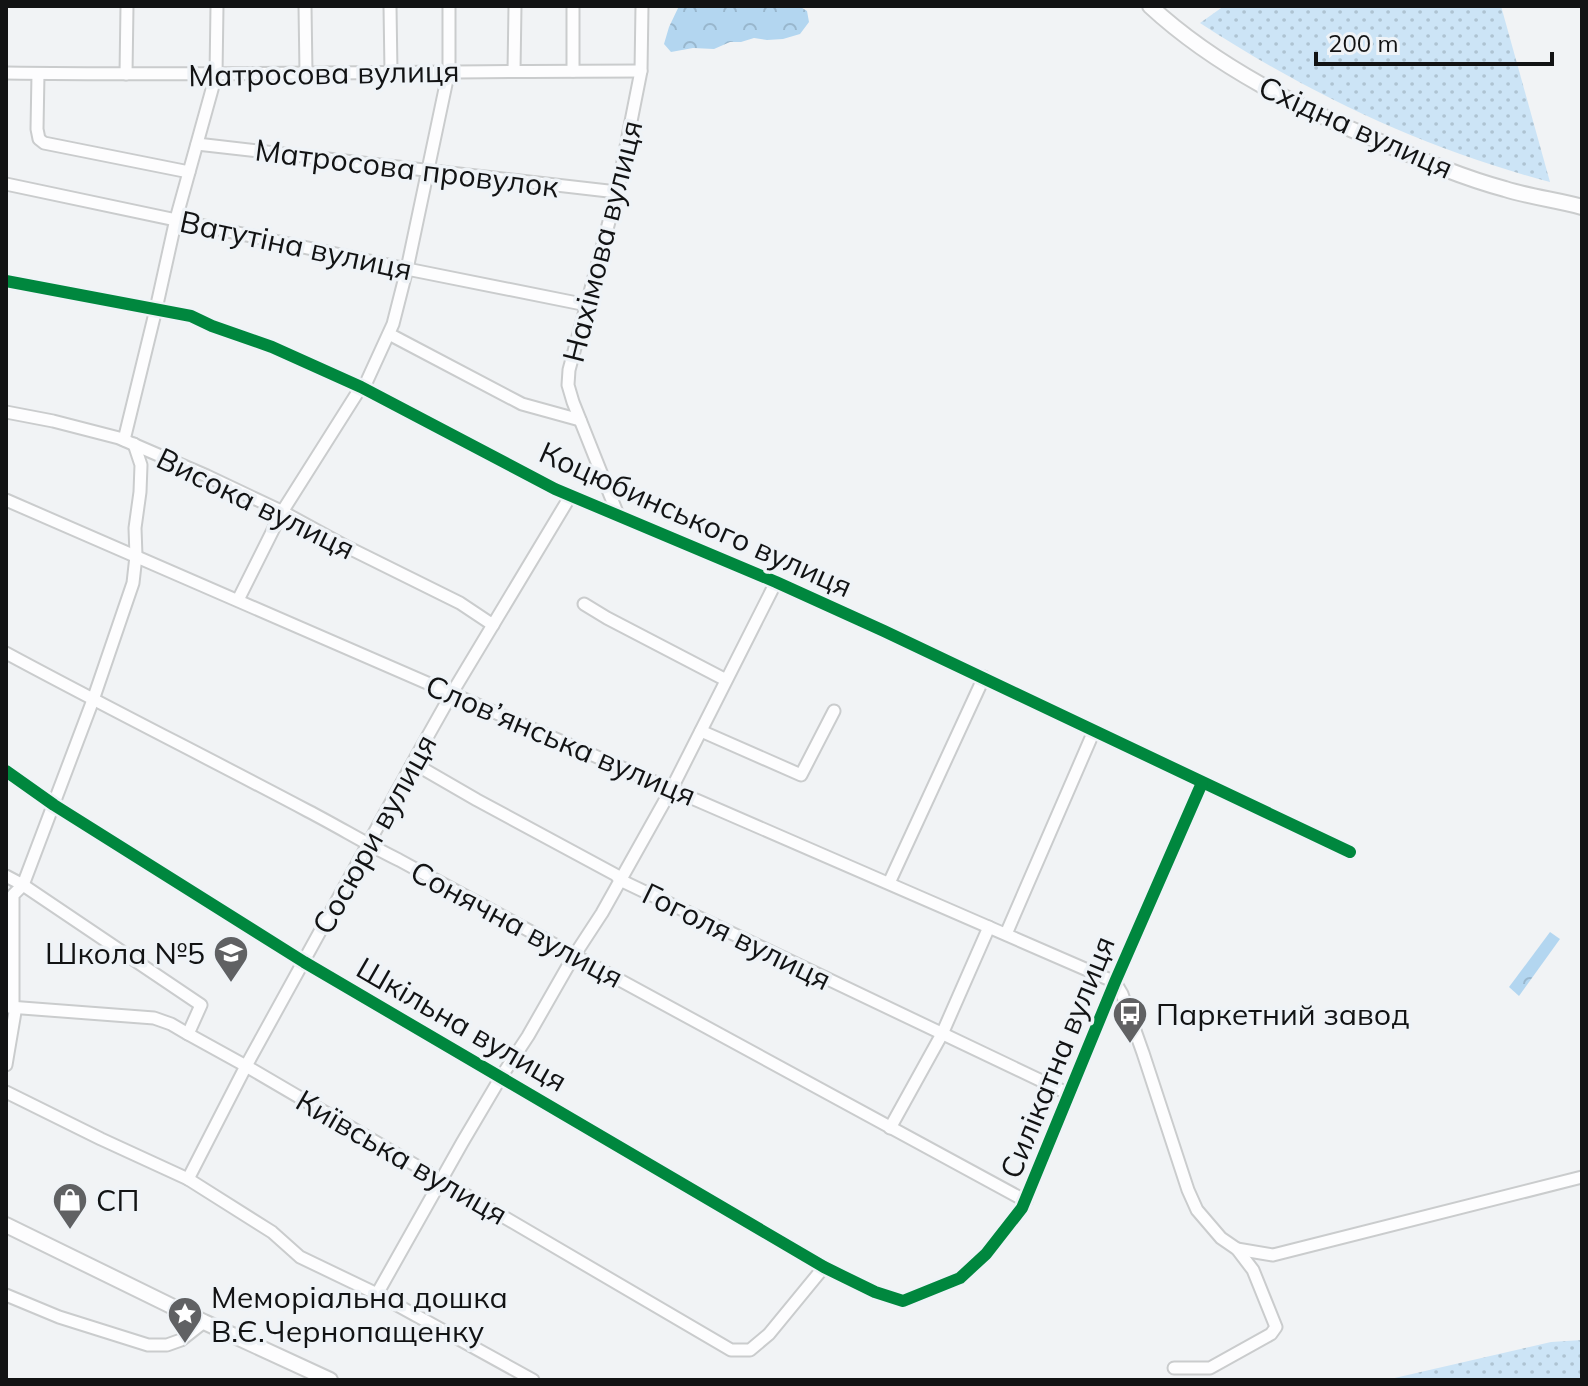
<svg xmlns="http://www.w3.org/2000/svg" width="1588" height="1386" viewBox="0 0 1588 1386" font-family="Mulish,sans-serif">
  <style>
    .grass { fill: url(#grass-dots) }
    .forest { fill: url(#forest-crowns) }
    .lines { fill: none; stroke-linecap: round; stroke-linejoin: round }
    .minor-casing { stroke: #cacccd; stroke-width: 15 }
    .major-casing { stroke: #cacccd; stroke-width: 18 }
    .minor { stroke: #fdfdfe; stroke-width: 11 }
    .major { stroke: #fdfdfe; stroke-width: 14 }
    .cycleway-casing { stroke: #eff3f7; stroke-width: 17 }
    .cycleway { stroke: #00873e; stroke-width: 12 }
    .labels { text-anchor: middle; dominant-baseline: central; stroke-width: 7; stroke-linejoin: round; paint-order: stroke }
    .street-label { font-size: 30px; fill: #121314; stroke: #eff3f7 }
    .poi-label { font-size: 30px; fill: #121314; stroke: #eff3f7; text-anchor: start }
  </style>
  <defs>
    <pattern id="grass-dots" width="8" height="8" patternUnits="userSpaceOnUse" patternTransform="scale(2)"><rect width="8" height="8" fill="#cce4f6"/><path d="M2 2h.1M6 6h.1" fill="none" stroke="#aec3d2" stroke-width="1.8" stroke-linecap="round"/></pattern>
    <pattern id="forest-crowns" width="20" height="18" patternUnits="userSpaceOnUse" patternTransform="scale(2)"><rect width="20" height="18" fill="#b3d6f0"/><path d="M2 6a3 3 0 1 1 6 0M12 15a3 3 0 1 1 6 0" fill="none" stroke="#99b7cd"/></pattern>
  </defs>
  <rect width="100%" height="100%" fill="#f1f3f5"/>
  <g class="grass">
    <path d="M1224,6H1501L1550,182C1424,149 1309,94 1200,23Z"/>
    <path d="M1582,1340V1380H1386L1551,1342Z"/>
  </g>
  <g class="forest">
    <path d="M679,6H799L807,11L809,22L800,34L783,39L767,40L754,38L741,42H730L714,49L693,48L671,52L664,44L669,27Z"/>
    <path d="M1550,932L1560,939L1519,996L1509,987Z"/>
  </g>
  <g class="lines">
    <defs>
      <g id="minor">
        <path d="M305,6L306,73"/>
        <path d="M390,6L391,72"/>
        <path d="M514,71L515,6"/>
        <path d="M573,71V6"/>
        <path d="M6,73C218,76 429,71 641,71"/>
        <path d="M38,74L37,129L39,139L44,143L189,172"/>
        <path d="M126,74L127,6"/>
        <path d="M197,144L617,192"/>
        <path d="M6,184L407,269L587,305"/>
        <path d="M6,281L191,316L212,326L272,347L361,387L555,489L776,582L884,631L1350,852"/>
        <path d="M389,334L522,404L580,420"/>
        <path d="M6,412L53,421L119,438L207,476L281,511L347,547L460,603L493,625"/>
        <path d="M124,440L156,309L176,219L216,75L217,6"/>
        <path d="M6,500L1115,982"/>
        <path d="M618,515L573,402L568,385L569,370L617,192L641,71L642,6"/>
        <path d="M238,600L282,512L361,387L366,383L393,324L407,269L449,70V6"/>
        <path d="M584,604L607,618L726,680"/>
        <path d="M6,653C106,707 208,758 308,811C339,827 368,845 399,860L1026,1201"/>
        <path d="M701,731L801,775L834,711"/>
        <path d="M413,763L477,800L616,875L620,880L1069,1094"/>
        <path d="M6,771L54,805L304,962L824,1267L875,1292L903,1301L960,1278L986,1254L1022,1208L1115,982L1202,783"/>
        <path d="M6,876L23,885L201,1005L188,1034L246,1066L731,1350H750L769,1334L824,1267"/>
        <path d="M889,883L984,677"/>
        <path d="M1006,934L1094,731"/>
        <path d="M1115,982L1122,994L1143,1053L1188,1190L1197,1210L1221,1238L1237,1249L1253,1270L1276,1327L1271,1334L1210,1368H1174"/>
        <path d="M9,1007L154,1018L171,1024L188,1034"/>
        <path d="M6,1065L15,1012L13,1007V895L23,885L93,700L133,583L136,556L135,528L140,492L141,465L134,444"/>
        <path d="M6,1092L101,1139L188,1179L272,1232L300,1257L377,1294L533,1380"/>
        <path d="M890,1128L942,1034L989,927"/>
        <path d="M188,1179L246,1066L416,757L452,693L571,495"/>
        <path d="M1237,1249L1273,1255L1582,1177"/>
        <path d="M377,1294L462,1143L501,1077L528,1036L572,959L602,913L672,788L776,582"/>
        <path d="M6,1295L59,1317L148,1345H167L181,1340L204,1322"/>
      </g>
      <g id="major">
        <path d="M1150,6C1217,68 1302,109 1385,144C1424,161 1464,178 1505,189C1530,197 1557,200 1582,207"/>
        <path d="M6,1225L204,1322L330,1380"/>
      </g>
    </defs>
    <use href="#minor" class="minor-casing"/>
    <use href="#major" class="major-casing"/>
    <use href="#minor" class="minor"/>
    <use href="#major" class="major"/>
    <defs>
      <g id="cycleway">
        <path d="M6,281L191,316L212,326L272,347L361,387L555,489L776,582L884,631L1350,852"/>
        <path d="M6,771L54,805L304,962L824,1267L875,1292L903,1301L960,1278L986,1254L1022,1208L1115,982L1202,783"/>
      </g>
    </defs>
    <use href="#cycleway" class="cycleway-casing"/>
    <use href="#cycleway" class="cycleway"/>
  </g>
  <defs>
    <symbol id="school-pin" viewBox="-11 -11 22 30"><path d="M0 17L-7.5 6A9.5 9.5 0 1 1 7.5 6Z" fill="#606163" stroke="#eff3f7"/><path d="M0-5L7-2L0 1L-7-2ZM-4 1L0 2.5L4 1V4Q0 6-4 4Z" fill="#fff"/></symbol>
    <symbol id="bus-pin" viewBox="-11 -11 22 30"><path d="M0 17L-7.5 6A9.5 9.5 0 1 1 7.5 6Z" fill="#606163" stroke="#eff3f7"/><path d="M-5-6H5V4H4V6H2V4H-2V6H-4V4H-5ZM-3.5-4V0h7V-4ZM-3.5 1.2v1.5H-2V1.2ZM2 1.2v1.5H3.5V1.2Z" fill="#fff"/></symbol>
    <symbol id="shop-pin" viewBox="-11 -11 22 30"><path d="M0 17L-7.5 6A9.5 9.5 0 1 1 7.5 6Z" fill="#606163" stroke="#eff3f7"/><path d="M-5-2.5h2.3a2.7 3.5 0 0 1 5.4 0H5L5.5 6h-11ZM-1.5-2.5h3a1.5 2.3 0 0 0-3 0Z" fill="#fff"/></symbol>
    <symbol id="sight-pin" viewBox="-11 -11 22 30"><path d="M0 17L-7.5 6A9.5 9.5 0 1 1 7.5 6Z" fill="#606163" stroke="#eff3f7"/><path d="M0-6L1.8-2.2L6-1.7L2.9 1.2L3.7 5.4L0 3.3L-3.7 5.4L-2.9 1.2L-6-1.7L-1.8-2.2Z" fill="#fff"/></symbol>
  </defs>
  <g fill-rule="evenodd">
    <use href="#school-pin" x="211" y="933" width="40" height="54"/>
    <use href="#bus-pin" x="1110" y="994" width="40" height="54"/>
    <use href="#shop-pin" x="50" y="1180" width="40" height="54"/>
    <use href="#sight-pin" x="165" y="1294" width="40" height="54"/>
  </g>
  <g class="labels">
    <g class="street-label">
      <text transform="translate(324 73) rotate(-1)">Матросова вулиця</text>
      <text transform="translate(1356 127) rotate(24)">Східна вулиця</text>
      <text transform="translate(407 168) rotate(7)">Матросова провулок</text>
      <text transform="translate(602 241) rotate(-76)">Нахімова вулиця</text>
      <text transform="translate(296 245) rotate(12)">Ватутіна вулиця</text>
      <text transform="translate(256 503) rotate(26)">Висока вулиця</text>
      <text transform="translate(696 519) rotate(24)">Коцюбинського вулиця</text>
      <text transform="translate(561 740) rotate(23)">Слов’янська вулиця</text>
      <text transform="translate(374 834) rotate(-61)">Сосюри вулиця</text>
      <text transform="translate(517 924) rotate(28)">Сонячна вулиця</text>
      <text transform="translate(737 936) rotate(26)">Гоголя вулиця</text>
      <text transform="translate(462 1024) rotate(30)">Шкільна вулиця</text>
      <text transform="translate(1057 1057) rotate(-68)">Силікатна вулиця</text>
      <text transform="translate(402 1157) rotate(30)">Київська вулиця</text>
    </g>
    <g class="poi-label">
      <text x="205" y="953" text-anchor="end">Школа №5</text>
      <text x="1156" y="1014">Паркетний завод</text>
      <text x="96" y="1200">СП</text>
      <text x="211" y="1297">Меморіальна дошка<tspan x="211" dy="34">В.Є.Чернопащенку</tspan></text>
    </g>
  </g>
  <rect width="1588" height="1386" fill="none" stroke="#121314" stroke-width="16"/>
  <path d="M1316 52v12h236v-12" fill="none" stroke="#121314" stroke-width="4"/>
  <text x="1328" y="52" font-size="24" fill="#121314" stroke="#eff3f7" stroke-width="6" paint-order="stroke">200 m</text>
</svg>
